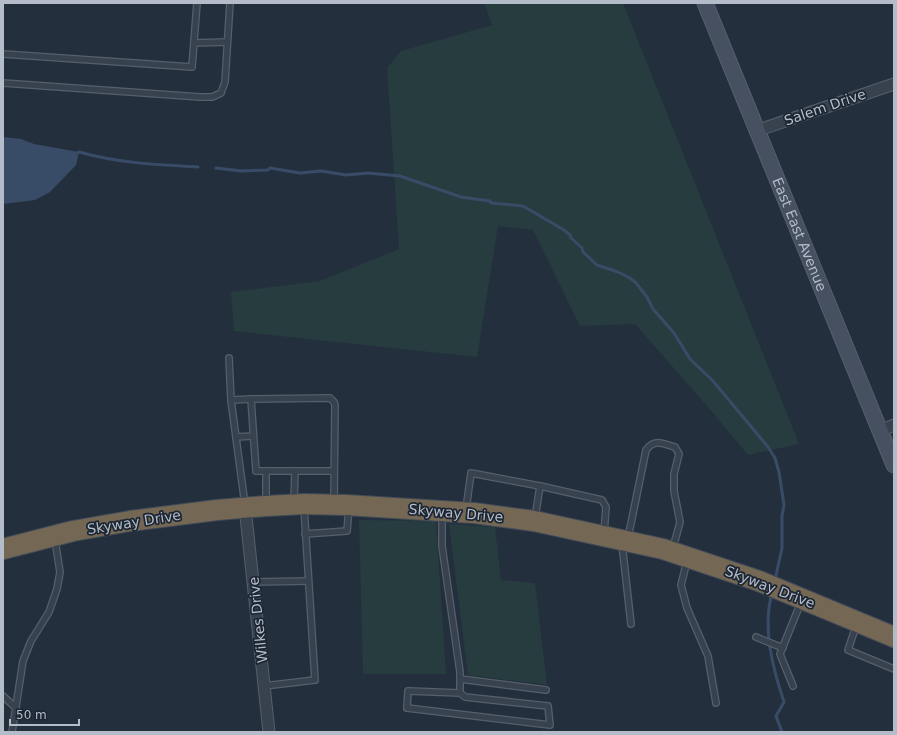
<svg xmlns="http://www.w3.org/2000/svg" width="897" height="735" viewBox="0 0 897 735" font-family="'DejaVu Sans',sans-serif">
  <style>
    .green { fill: #263c3f }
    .water { fill: #394c67 }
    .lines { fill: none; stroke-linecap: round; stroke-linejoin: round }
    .stream { stroke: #394c67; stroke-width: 3 }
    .lane-casing { stroke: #565f6c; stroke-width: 8 }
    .street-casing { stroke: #565f6c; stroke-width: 13 }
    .secondary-casing { stroke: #565f6c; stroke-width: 17 }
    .highway-casing { stroke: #434c59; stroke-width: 22 }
    .lane { stroke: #38414e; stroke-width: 5.5 }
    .street { stroke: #38414e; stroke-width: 11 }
    .secondary { stroke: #465061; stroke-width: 15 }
    .highway { stroke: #746855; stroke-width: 20 }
    .labels { text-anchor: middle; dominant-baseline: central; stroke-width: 3.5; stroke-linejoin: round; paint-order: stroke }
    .street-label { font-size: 14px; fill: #b4bcc9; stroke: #1d2633 }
  </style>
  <rect width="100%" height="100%" fill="#242f3e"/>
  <g class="green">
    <path d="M484,3H623L799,444L748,455L708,407L635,324L580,326L533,230L498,226L477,357L234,331L231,292L320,281L399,249L387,68L401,51L492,25Z"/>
    <path d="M359,520L436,521L446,674H363Z"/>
    <path d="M449,524L495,527L501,580L535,583L547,685L468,675Z"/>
  </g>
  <path class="water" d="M3,137L21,139L34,144L79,152L76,165L50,192L35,200L3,204Z"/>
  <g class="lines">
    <g class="stream">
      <path d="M77,153L79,152C118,163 158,165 198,167"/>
      <path d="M216,168L241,171L268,170L270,168L300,173L321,171L346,175L368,173L400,176L461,197L490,201L491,203L523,206L564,230L570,235L571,238L582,248L583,252L597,265L618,272L630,278L636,283L647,297L653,309L674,333L690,359L713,381L768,447L775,458L779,472L784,505L782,516V548L775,580"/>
      <path d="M772,593C762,628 773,669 784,702L776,716L782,732"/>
    </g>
    <defs>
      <g id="lane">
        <path d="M194,43L227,42"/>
        <path d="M3,54L192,67L197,3"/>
        <path d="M3,83L200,97H212L221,93L225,82L230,3"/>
        <path d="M229,358L231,400L245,505"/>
        <path d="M231,400L251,399"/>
        <path d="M236,437L253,436"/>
        <path d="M266,471V503"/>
        <path d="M294,502L295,471"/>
        <path d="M334,502L335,405L334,402L330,398L251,399L256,471H334"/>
        <path d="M466,509L471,473L540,486L602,500L606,507L604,533"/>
        <path d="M442,515V546L460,672V693L408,691L407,708L550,725L548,706L465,697L460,693"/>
        <path d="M535,518L540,486"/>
        <path d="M305,534L347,531L349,508"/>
        <path d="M628,538L646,450C655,438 662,444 675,447L679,454L674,474V491L680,522L673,548"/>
        <path d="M622,544L631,624"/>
        <path d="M687,561L681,585L687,608L708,656L716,703"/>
        <path d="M254,582L308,581"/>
        <path d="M856,626L848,650L894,669"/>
        <path d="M756,637L783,648"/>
        <path d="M460,679L546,690"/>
        <path d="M264,686L315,680L304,507"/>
        <path d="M793,686L780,654L801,602"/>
        <path d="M3,696L16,708"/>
        <path d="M12,732L23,661L31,641L49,612L57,589L60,572L55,540"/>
      </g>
      <g id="street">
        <path d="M756,131L894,84"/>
        <path d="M880,431L894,425"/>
        <path d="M245,507L269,732"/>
      </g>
      <g id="secondary">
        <path id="s1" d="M705,3L894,465"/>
      </g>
      <path id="highway" d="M3,549L73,531L130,521L217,510L266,506L304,504L346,505L474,513L534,521L663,549L759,581L894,637"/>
    </defs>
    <use href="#lane" class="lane-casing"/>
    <use href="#street" class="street-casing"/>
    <use href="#secondary" class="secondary-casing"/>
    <use href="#highway" class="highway-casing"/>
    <use href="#lane" class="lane"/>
    <use href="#street" class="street"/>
    <use href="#secondary" class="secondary"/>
    <use href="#highway" class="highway"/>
  </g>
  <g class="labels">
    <g class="street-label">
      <text transform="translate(825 107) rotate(-19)">Salem Drive</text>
      <text stroke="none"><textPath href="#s1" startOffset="250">East East Avenue</textPath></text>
      <text transform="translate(456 513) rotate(5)">Skyway Drive</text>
      <text transform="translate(134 522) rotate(-9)">Skyway Drive</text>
      <text transform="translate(770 587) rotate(21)">Skyway Drive</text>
      <text transform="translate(258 620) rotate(-96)">Wilkes Drive</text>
    </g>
  </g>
  <rect width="897" height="735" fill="none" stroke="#b4bcc9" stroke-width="8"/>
  <path d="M10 719v6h69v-6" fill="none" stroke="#b4bcc9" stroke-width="2"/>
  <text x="16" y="719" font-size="12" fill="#b4bcc9" stroke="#1d2633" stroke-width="3" paint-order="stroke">50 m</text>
</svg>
